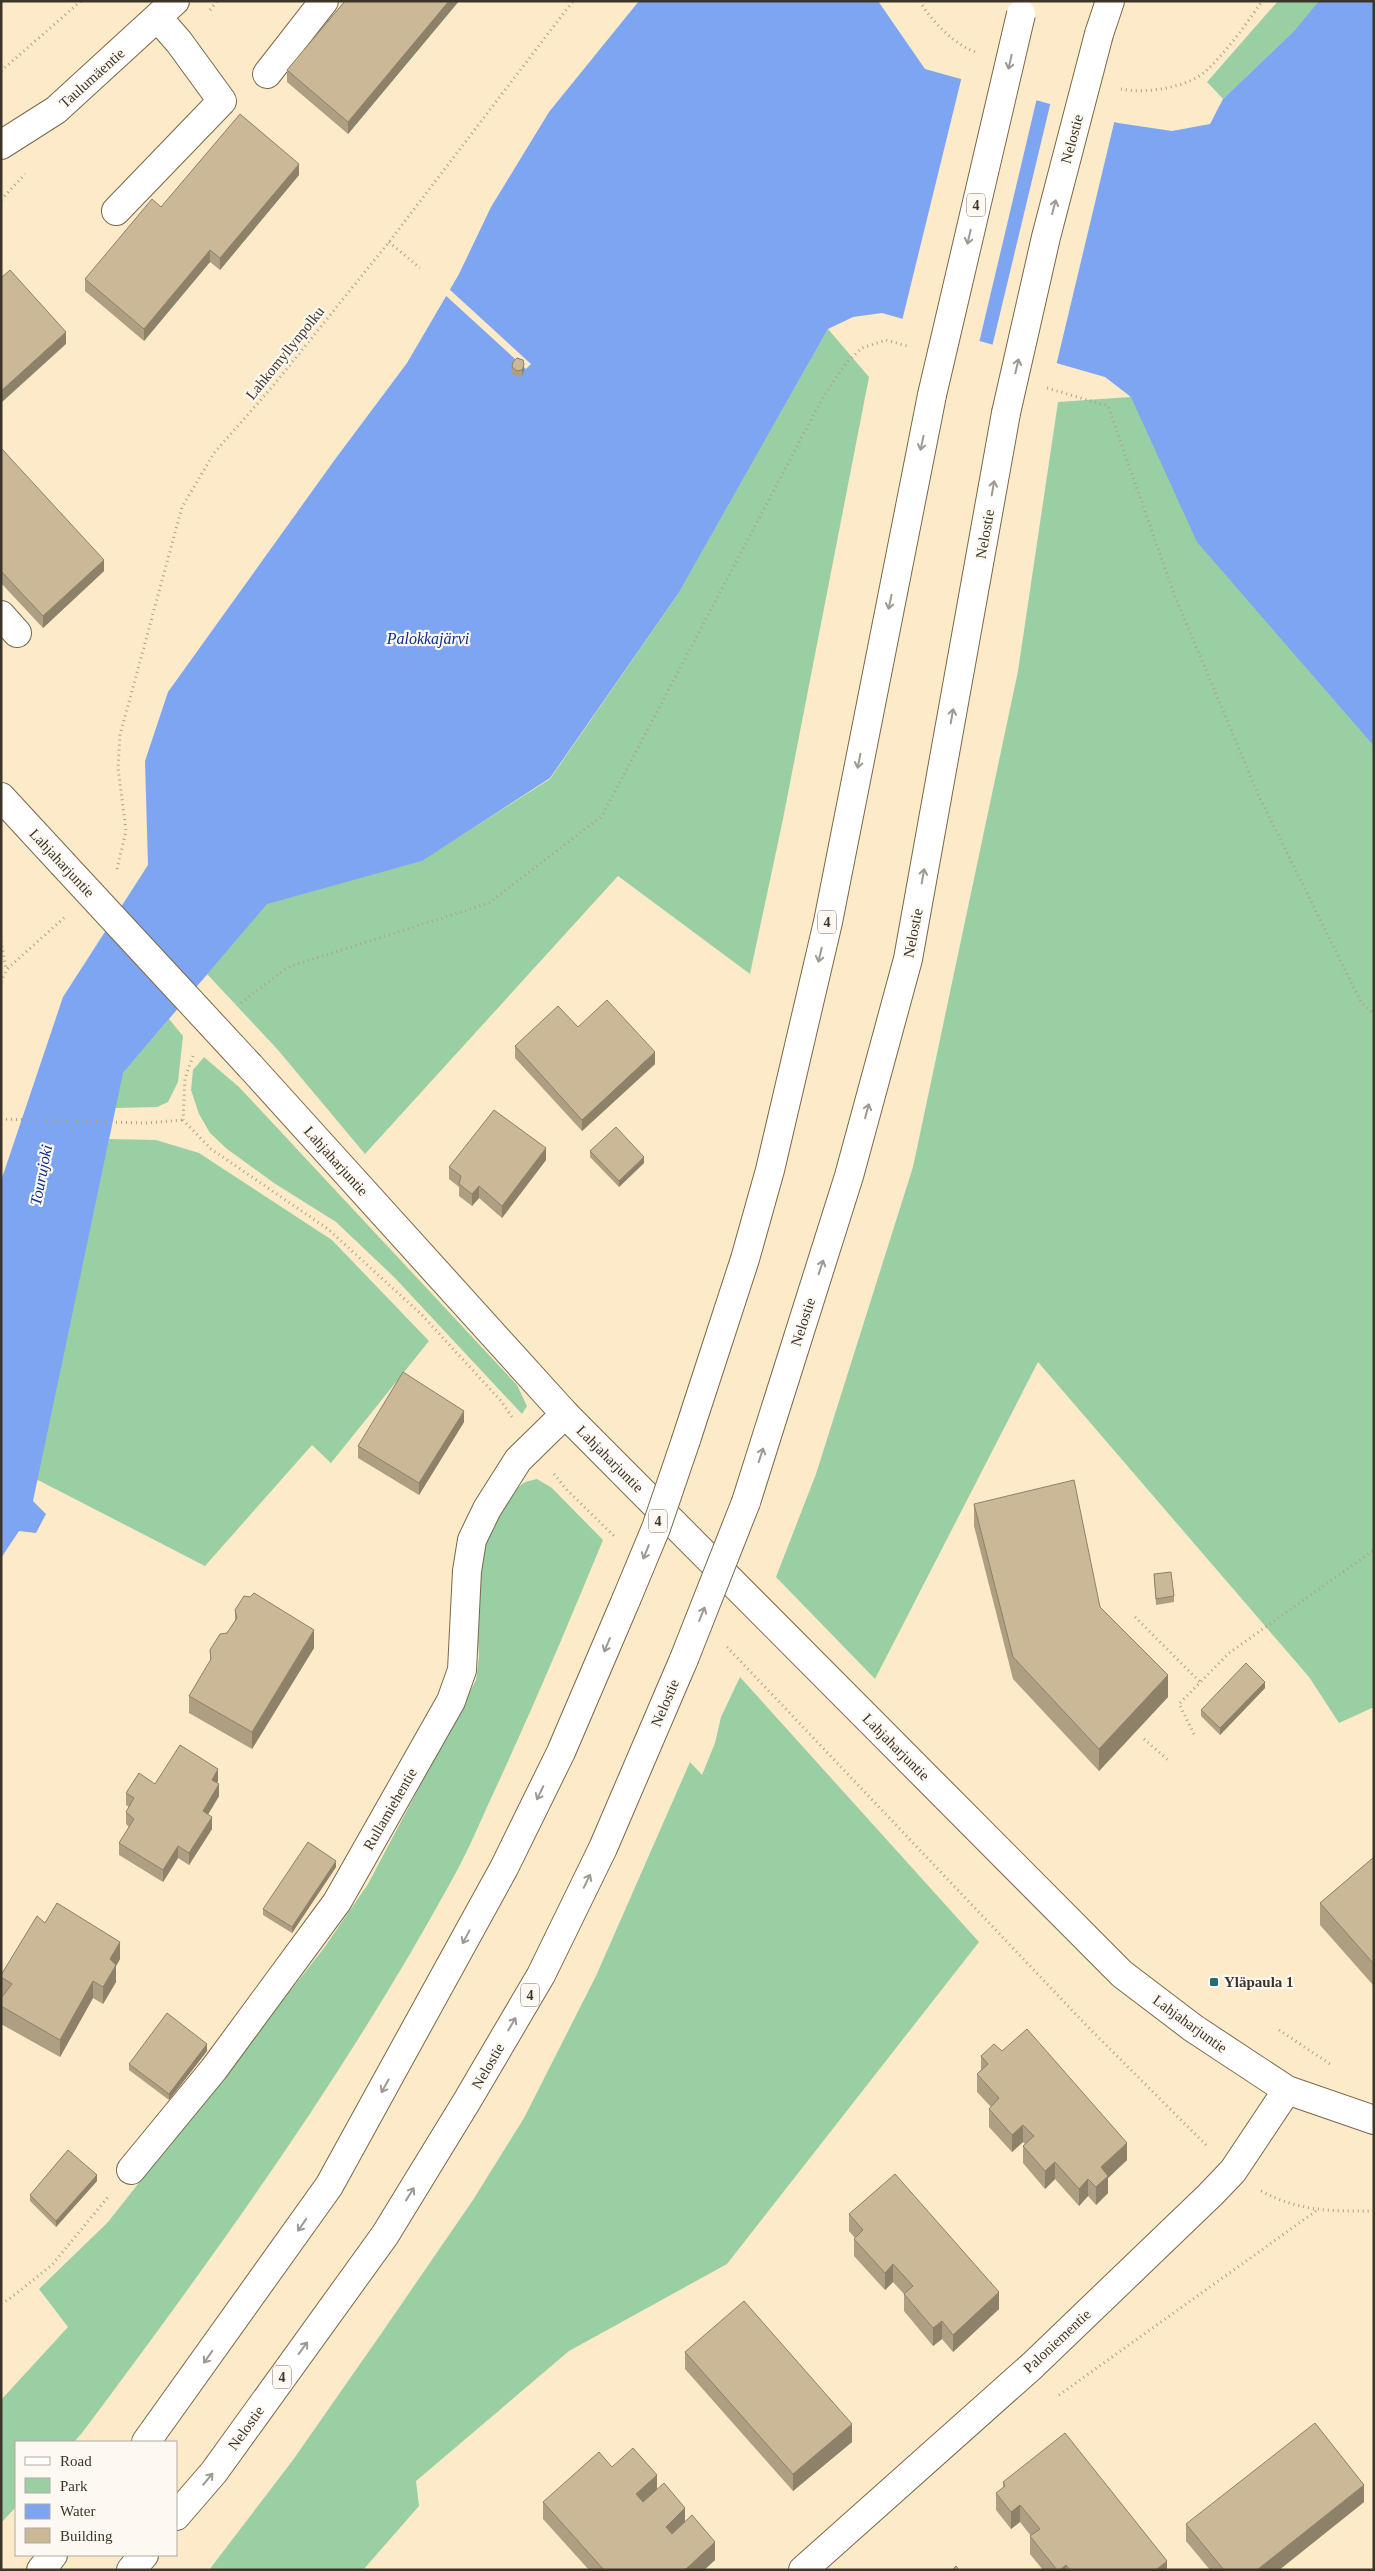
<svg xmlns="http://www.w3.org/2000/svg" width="1375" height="2571" viewBox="0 0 1375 2571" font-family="Georgia,serif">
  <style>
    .green { fill: #9acfa4 }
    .water { fill: #7da5f1 }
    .pier { fill: #fdeac8 }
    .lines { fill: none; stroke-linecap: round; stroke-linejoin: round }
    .minor-casing { stroke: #78684a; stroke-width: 30 }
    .major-casing { stroke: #78684a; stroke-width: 30 }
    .highway-casing { stroke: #78684a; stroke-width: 30 }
    .path { stroke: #afa187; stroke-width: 3; stroke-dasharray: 1 4; stroke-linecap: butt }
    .minor { stroke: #fff; stroke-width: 28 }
    .major { stroke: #fff; stroke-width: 28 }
    .highway { stroke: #fff; stroke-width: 28 }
    .minor-bridge-casing { stroke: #78684a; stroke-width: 30; stroke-linecap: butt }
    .highway-bridge-casing { stroke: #78684a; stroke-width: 30; stroke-linecap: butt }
    .minor-bridge { stroke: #fff; stroke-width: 28 }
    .highway-bridge { stroke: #fff; stroke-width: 28 }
    .wall { fill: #ae9e82 }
    .shaded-wall { fill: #8d816a }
    .building { fill: #cab897; stroke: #8d816a }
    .oneway { stroke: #9e9a93 }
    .poi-dot { fill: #226e70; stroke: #fdf9f2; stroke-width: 2 }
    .labels { text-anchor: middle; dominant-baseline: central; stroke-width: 4.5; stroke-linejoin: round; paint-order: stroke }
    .shield { fill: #fdf9f2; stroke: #766f64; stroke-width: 1 }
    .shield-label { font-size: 14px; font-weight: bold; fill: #3c3427 }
    .street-label { font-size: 15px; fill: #3c3427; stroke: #fdf9f2 }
    .poi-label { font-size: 15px; font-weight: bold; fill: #3c3427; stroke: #fdf9f2; text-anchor: start }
    .water-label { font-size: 16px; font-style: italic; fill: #093187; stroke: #fdf9f2 }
  </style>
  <rect width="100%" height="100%" fill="#fdeac8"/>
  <g class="green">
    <path d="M1278,1H1374L1296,29L1223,99L1207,82Z"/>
    <path d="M828,329L869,377L783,819L750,974L618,876L365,1154L278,1050L207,974L267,903L421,861L550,779L676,597Z"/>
    <path d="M1374,379V1707L1339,1723L1309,1677L1038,1362L875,1679L776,1577L816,1474L913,1167L1018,671L1058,402L1130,397L1126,389Z"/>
    <path d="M169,1019L183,1036L178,1082L168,1102L157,1107L115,1108L122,1074Z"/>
    <path d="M204,1057L239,1087L517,1385L527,1406L522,1414L394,1277L336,1222L274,1183L227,1149L210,1133L199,1114L191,1090L193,1070Z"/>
    <path d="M109,1139L156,1140L199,1153L332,1240L429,1341L331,1463L312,1445L205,1566L36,1479Z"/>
    <path d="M537,1479L552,1488L603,1540C568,1625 532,1710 493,1794C480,1822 468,1851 453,1878C346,2074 215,2255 82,2433L74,2442H16V2507L1,2523V2400L68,2327L39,2289L108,2222L324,1948L368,1884L476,1680L479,1656L474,1581L485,1535L512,1492L525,1482Z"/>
    <path d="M740,1677L979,1942L727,2264L569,2351L416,2481L419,2506L363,2570H209L293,2460L383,2331L473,2200L524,2118L596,1976L690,1762L702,1775L715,1743L721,1717Z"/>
  </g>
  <path class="water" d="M639,1H878L925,69L1118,123L1172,131L1210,124L1223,99L1296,29L1319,1H1374V746L1197,542L1131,397L1105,377L882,313L853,317L828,329L678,594L550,778L422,861L267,904L123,1073L33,1501L46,1514L36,1533L19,1531L1,1558V1181L63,997L148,865L145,761L168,692L336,458L407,363L459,274L491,207L549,112Z"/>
  <g class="pier">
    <path d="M962,76L1037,98L979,343L902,321Z"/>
    <path d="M1051,101L1115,119L1056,366L992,347Z"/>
    <path d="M448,288L531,364L526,369L444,294Z"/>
  </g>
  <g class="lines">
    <defs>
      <g id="minor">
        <path d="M267,74L324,1"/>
        <path d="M116,211L222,101L179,42L158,18"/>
        <path d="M1,615L17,633"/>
        <path d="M1,797L62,863"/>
        <path d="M250,1066L565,1414L1122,1974L1193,2028L1287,2090L1374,2120"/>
        <path d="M131,2170L214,2069L337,1902L451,1701L462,1670L467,1571L472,1540L487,1509L518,1460L565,1414"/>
        <path d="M803,2570L1033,2365L1210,2195L1233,2171L1287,2090"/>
      </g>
      <path id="major" d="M1,145L56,110L175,1"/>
      <g id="highway">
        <path d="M1099,34L1110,1"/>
        <path d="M686,1440L745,1259L770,1170L828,922L932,395"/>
        <path d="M746,1502L849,1176L908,959L1006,413"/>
        <path d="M146,2442L329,2186L504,1868L561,1752L626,1600"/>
        <path d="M176,2516L214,2472L385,2235L467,2101L541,1975L603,1848L684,1659"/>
        <path d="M41,2570L53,2555"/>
        <path d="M131,2570L144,2555"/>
      </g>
    </defs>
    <use href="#minor" class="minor-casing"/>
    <use href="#major" class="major-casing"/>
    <use href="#highway" class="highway-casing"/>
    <g class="path">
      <path d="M920,1C929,19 957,47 976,52"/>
      <path d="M210,10L217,1"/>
      <path d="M1,71L81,1"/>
      <path d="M1121,89C1145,94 1187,88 1206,71C1227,51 1246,25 1262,1"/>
      <path d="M1,200L25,174"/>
      <path d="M389,242L420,268"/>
      <path d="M1047,388L1108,406L1174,594L1258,794L1361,1002L1374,1014"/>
      <path d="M117,869L126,831L118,768L120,735L182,507L214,453L273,386L389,242L573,1"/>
      <path d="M1,941L6,969"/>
      <path d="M1,982L7,969L65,917"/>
      <path d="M241,1003L288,967L489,903L602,816L822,399L846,363L862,348L886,340L907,346"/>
      <path d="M193,1056L185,1078L183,1120L211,1149L328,1229L421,1314L501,1401L512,1417"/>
      <path d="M1,1119L145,1123L183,1120"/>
      <path d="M554,1474L566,1489L614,1536"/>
      <path d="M1135,1617L1200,1682"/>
      <path d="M727,1647L1087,2026L1208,2147"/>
      <path d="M1194,1734L1179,1704L1229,1653L1374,1550"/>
      <path d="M1144,1739L1168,1760"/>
      <path d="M1279,2030L1333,2066"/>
      <path d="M1261,2191C1301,2212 1330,2211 1374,2211"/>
      <path d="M1,2303L8,2300L52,2265L108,2197"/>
      <path d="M1059,2395L1316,2211"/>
    </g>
    <use href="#minor" class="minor"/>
    <use href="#major" class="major"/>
    <use href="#highway" class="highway"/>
    <defs>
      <path id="minor-bridge" d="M62,863L250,1066"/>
      <g id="highway-bridge">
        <path d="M932,395L1021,14"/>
        <path d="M1006,413L1046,237L1099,34"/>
        <path d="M626,1600L656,1528L686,1440"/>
        <path d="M684,1659L746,1502"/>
      </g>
    </defs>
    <use href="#minor-bridge" class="minor-bridge-casing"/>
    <use href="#highway-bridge" class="highway-bridge-casing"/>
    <use href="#minor-bridge" class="minor-bridge"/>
    <use href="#highway-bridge" class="highway-bridge"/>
  </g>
  <g class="wall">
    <path d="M345,1H459L348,134L287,82V70Z"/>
    <path d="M299,175L220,270L210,262L144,341L85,291V279L161,207Z"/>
    <path d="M523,360L524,371L522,376L517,377L512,373V367Z"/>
    <path d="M1,448L104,571L43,628L1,583Z"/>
    <path d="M578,1027L655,1064L582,1131L515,1058V1046Z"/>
    <path d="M590,1151L644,1163L619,1187L590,1157Z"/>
    <path d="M546,1160L502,1218L479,1198L472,1206L459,1196V1187L449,1179V1167Z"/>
    <path d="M464,1422L419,1495L358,1458V1446Z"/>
    <path d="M974,1504L1100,1607L1168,1697L1099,1771L1013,1679L974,1526Z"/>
    <path d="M1154,1574L1174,1596V1602L1156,1605Z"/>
    <path d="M235,1610L314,1648L252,1749L189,1713V1696L210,1661V1650L227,1633L235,1621Z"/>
    <path d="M1265,1688L1220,1735L1201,1716V1710Z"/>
    <path d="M218,1781L217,1783L219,1796L208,1814L212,1829L189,1865L178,1858L163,1882L119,1855V1843L129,1827L126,1824V1812L129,1807L126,1805V1793L155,1784Z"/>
    <path d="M1374,1857V1985H1373L1320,1925V1903Z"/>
    <path d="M336,1867L292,1933L263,1915V1909Z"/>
    <path d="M45,1923L120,1959L116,1966V1982L103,2004L93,1998L60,2057L1,2024V1998L3,1996L1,1995V1975Z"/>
    <path d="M207,2051L169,2100L129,2070V2064Z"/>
    <path d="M1002,2051L1127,2160L1108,2178V2193L1096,2205L1088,2196L1079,2206L1055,2179L1045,2189L1023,2163V2146L1025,2144L1023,2142L1012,2152L989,2127V2109L991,2107L977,2092V2074L981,2070V2056Z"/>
    <path d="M97,2181L56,2227L30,2201V2195Z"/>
    <path d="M849,2214L999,2309L953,2352L942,2339L933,2346L904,2311V2294L893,2282L885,2290L854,2256V2239L855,2238L849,2231Z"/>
    <path d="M685,2352L852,2442L793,2491L685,2369Z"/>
    <path d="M612,2467L657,2489L715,2560L704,2570H589L543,2519V2502Z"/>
    <path d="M1003,2482L1167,2570H1043L1030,2554V2536H1031L1020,2522L1011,2529L996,2510V2493L1003,2488Z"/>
    <path d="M1364,2502L1279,2570H1210L1186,2541V2524Z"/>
  </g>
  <g class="shaded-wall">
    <path d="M449,1H459L348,134V122Z"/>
    <path d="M299,164V175L220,270V258Z"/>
    <path d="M210,250V262L144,341V329Z"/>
    <path d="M66,332V344L1,403V391Z"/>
    <path d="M524,365V371L522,376V370Z"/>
    <path d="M104,560V571L43,628V616Z"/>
    <path d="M655,1052V1064L582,1131V1120Z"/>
    <path d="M546,1148V1160L502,1218V1206Z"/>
    <path d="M644,1157V1163L619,1187V1181Z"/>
    <path d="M479,1186V1198L472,1206V1194Z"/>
    <path d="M464,1411V1422L419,1495V1483Z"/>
    <path d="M314,1630V1648L252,1749V1732Z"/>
    <path d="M1168,1675V1697L1099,1771V1749Z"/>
    <path d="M1265,1682V1688L1220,1735V1728Z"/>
    <path d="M218,1769V1781L212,1791V1780Z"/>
    <path d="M219,1784V1796L203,1823V1811Z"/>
    <path d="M212,1817V1829L189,1865V1853Z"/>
    <path d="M178,1846V1858L163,1882V1870Z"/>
    <path d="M336,1861V1867L292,1933V1927Z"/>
    <path d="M120,1942V1959L116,1966V1982L103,2004V1987L110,1959Z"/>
    <rect x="1373" y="1963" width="1" height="22"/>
    <path d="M93,1981V1998L60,2057V2040Z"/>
    <path d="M207,2044V2051L169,2100V2094Z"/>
    <path d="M1023,2125V2142L1012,2152V2135Z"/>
    <path d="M1127,2143V2160L1108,2178V2193L1096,2205V2187L1101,2167Z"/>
    <path d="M1055,2162V2179L1045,2189V2171Z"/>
    <path d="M97,2175V2181L56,2227V2221Z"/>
    <path d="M1088,2179V2196L1079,2206V2189Z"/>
    <path d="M893,2264V2282L885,2290V2273Z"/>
    <path d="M999,2292V2309L953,2352V2335Z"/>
    <path d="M942,2321V2339L933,2346V2328Z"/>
    <path d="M852,2424V2442L793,2491V2474Z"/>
    <path d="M657,2475V2492L636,2511V2494Z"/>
    <path d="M1364,2485V2502L1279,2570H1257Z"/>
    <path d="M1020,2505V2522L1011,2529V2512Z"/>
    <path d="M685,2508V2525L666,2544V2527Z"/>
    <path d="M715,2542V2560L704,2570H685Z"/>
    <path d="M1167,2561V2570H1156Z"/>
    <path d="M1066,2565V2570H1060Z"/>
  </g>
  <g class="building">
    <path d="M345,1H449L348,122L287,70Z"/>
    <path d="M240,114L299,164L220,258L210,250L144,329L85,279L152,199L161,207Z"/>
    <path d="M10,270L66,332L1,391V278Z"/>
    <path d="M517,358L523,360L524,365L522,370L517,371L512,367L513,362Z"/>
    <path d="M1,448L104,560L43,616L1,571Z"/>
    <path d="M607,1000L655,1052L582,1120L515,1046L558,1006L578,1027Z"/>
    <path d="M494,1110L546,1148L502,1206L479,1186L472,1194L459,1184L461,1176L449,1167Z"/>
    <path d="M616,1127L644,1157L619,1181L590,1151Z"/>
    <path d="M403,1372L464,1411L419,1483L358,1446Z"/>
    <path d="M1074,1480L1100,1607L1168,1675L1099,1749L1013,1657L974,1504Z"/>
    <path d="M1171,1572L1174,1596L1156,1599L1154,1574Z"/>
    <path d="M254,1593L314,1630L252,1732L189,1696L211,1659L210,1650L220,1634L227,1633L237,1618L235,1610L244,1596L250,1597Z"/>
    <path d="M1246,1663L1265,1682L1220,1728L1201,1710Z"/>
    <path d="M180,1745L218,1769L212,1780L219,1784L203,1811L212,1817L189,1853L178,1846L163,1870L119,1843L134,1819L126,1812L134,1798L126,1793L139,1773L155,1784Z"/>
    <path d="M308,1842L336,1861L292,1927L263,1909Z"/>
    <path d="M1374,1857V1963H1373L1320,1903Z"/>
    <path d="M57,1903L120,1942L110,1959L116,1965L103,1987L93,1981L60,2040L1,2006V1998L12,1984L1,1977V1975L37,1916L45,1923Z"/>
    <path d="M167,2013L207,2044L169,2094L129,2064Z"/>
    <path d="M1027,2029L1127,2143L1101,2167L1108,2176L1096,2187L1088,2179L1079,2189L1055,2162L1045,2171L1023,2146L1034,2136L1023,2125L1012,2135L989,2109L999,2098L977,2074L988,2064L981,2056L994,2044L1002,2051Z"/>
    <path d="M68,2150L97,2175L56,2221L30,2195Z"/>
    <path d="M895,2174L999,2292L953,2335L942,2321L933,2328L904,2294L913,2286L893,2264L885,2273L854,2239L863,2230L849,2214Z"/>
    <path d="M744,2301L852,2424L793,2474L685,2352Z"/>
    <path d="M1315,2423L1364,2485L1257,2570H1224L1186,2524Z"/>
    <path d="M1065,2433L1167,2561L1156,2570H1070L1066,2565L1060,2570H1057L1030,2536L1040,2529L1020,2505L1011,2512L996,2493L1005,2486L1003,2482Z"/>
    <path d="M633,2448L657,2475L636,2494L643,2502L664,2483L685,2508L666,2527L672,2534L692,2515L715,2542L685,2570H604L543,2502L599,2452L612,2467Z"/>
    <path d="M956,2566L959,2570H952Z"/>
  </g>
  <defs><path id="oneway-shaft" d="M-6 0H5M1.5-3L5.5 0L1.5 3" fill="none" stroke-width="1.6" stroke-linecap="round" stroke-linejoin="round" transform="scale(1.25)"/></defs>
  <g class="oneway">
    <use href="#oneway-shaft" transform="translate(1010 62) rotate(103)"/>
    <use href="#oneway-shaft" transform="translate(1054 207) rotate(-75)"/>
    <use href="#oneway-shaft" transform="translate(969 237) rotate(103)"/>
    <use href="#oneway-shaft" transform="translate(1017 366) rotate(-77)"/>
    <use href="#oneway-shaft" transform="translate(922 443) rotate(102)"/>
    <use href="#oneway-shaft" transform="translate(993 488) rotate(-80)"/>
    <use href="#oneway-shaft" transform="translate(890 602) rotate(102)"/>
    <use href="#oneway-shaft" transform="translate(952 716) rotate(-80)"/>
    <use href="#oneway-shaft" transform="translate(859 761) rotate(101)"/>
    <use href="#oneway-shaft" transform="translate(923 876) rotate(-80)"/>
    <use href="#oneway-shaft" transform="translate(820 955) rotate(103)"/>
    <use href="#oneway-shaft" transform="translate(867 1111) rotate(-75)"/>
    <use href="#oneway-shaft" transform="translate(821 1267) rotate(-72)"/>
    <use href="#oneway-shaft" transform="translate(761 1455) rotate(-72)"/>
    <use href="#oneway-shaft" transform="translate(646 1552) rotate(112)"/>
    <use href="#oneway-shaft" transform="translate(702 1614) rotate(-68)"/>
    <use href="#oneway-shaft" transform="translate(607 1645) rotate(113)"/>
    <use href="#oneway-shaft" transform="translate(540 1793) rotate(116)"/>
    <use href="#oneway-shaft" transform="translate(587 1881) rotate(-64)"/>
    <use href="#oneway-shaft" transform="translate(466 1937) rotate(118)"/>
    <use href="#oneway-shaft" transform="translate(512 2024) rotate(-60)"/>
    <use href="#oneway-shaft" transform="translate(385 2086) rotate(119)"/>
    <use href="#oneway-shaft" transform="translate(410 2194) rotate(-58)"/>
    <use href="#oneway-shaft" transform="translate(302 2225) rotate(125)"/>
    <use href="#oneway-shaft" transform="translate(303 2348) rotate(-54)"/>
    <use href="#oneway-shaft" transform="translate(208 2357) rotate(125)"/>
    <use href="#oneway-shaft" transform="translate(208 2479) rotate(-50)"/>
  </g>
  <rect class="poi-dot" x="1209" y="1977" width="10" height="10" rx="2.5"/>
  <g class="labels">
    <g class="shield">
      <rect x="967" y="193.5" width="18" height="23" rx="4"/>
      <rect x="818" y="910.5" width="18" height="23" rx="4"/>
      <rect x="649" y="1509.5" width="18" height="23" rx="4"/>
      <rect x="521" y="1983.5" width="18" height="23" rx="4"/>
      <rect x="273" y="2365.5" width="18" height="23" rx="4"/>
    </g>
    <g class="shield-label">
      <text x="976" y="205">4</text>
      <text x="827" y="922">4</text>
      <text x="658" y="1521">4</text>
      <text x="530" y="1995">4</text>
      <text x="282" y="2377">4</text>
    </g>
    <g class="street-label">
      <text transform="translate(92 78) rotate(-42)">Taulumäentie</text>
      <text transform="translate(1072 139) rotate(-75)">Nelostie</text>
      <text transform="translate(285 353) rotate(-51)">Lahkomyllynpolku</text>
      <text transform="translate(985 534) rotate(-80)">Nelostie</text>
      <text transform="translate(62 863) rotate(47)">Lahjaharjuntie</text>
      <text transform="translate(913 933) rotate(-79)">Nelostie</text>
      <text transform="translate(336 1161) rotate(48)">Lahjaharjuntie</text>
      <text transform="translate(803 1322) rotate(-72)">Nelostie</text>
      <text transform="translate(610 1459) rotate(45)">Lahjaharjuntie</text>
      <text transform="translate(665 1703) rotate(-67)">Nelostie</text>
      <text transform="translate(896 1747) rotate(45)">Lahjaharjuntie</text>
      <text transform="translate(390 1809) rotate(-60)">Rullamiehentie</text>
      <text transform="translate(1190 2024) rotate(36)">Lahjaharjuntie</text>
      <text transform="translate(488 2066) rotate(-60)">Nelostie</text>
      <text transform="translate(1057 2341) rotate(-43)">Paloniementie</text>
      <text transform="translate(246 2428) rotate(-54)">Nelostie</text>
    </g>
    <g class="poi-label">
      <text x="1224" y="1982">Yläpaula 1</text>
    </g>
    <g class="water-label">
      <text x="428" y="638">Palokkajärvi</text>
      <text transform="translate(41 1175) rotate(-79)">Tourujoki</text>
    </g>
  </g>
  <rect width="1375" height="2571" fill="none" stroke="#3c3427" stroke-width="5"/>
  <rect x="15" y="2441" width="162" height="115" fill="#fdf9f2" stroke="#b0aaa1"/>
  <rect x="25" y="2457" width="25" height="8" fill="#ffffff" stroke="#b0aaa1"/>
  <text x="60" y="2466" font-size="15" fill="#3c3427">Road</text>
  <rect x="25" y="2478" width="25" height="15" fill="#9acfa4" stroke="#b0aaa1"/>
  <text x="60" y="2491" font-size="15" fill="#3c3427">Park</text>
  <rect x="25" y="2504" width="25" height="15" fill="#7da5f1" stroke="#b0aaa1"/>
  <text x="60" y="2516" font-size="15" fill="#3c3427">Water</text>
  <rect x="25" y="2528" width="25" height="15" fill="#cab897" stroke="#b0aaa1"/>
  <text x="60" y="2541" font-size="15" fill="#3c3427">Building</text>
</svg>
